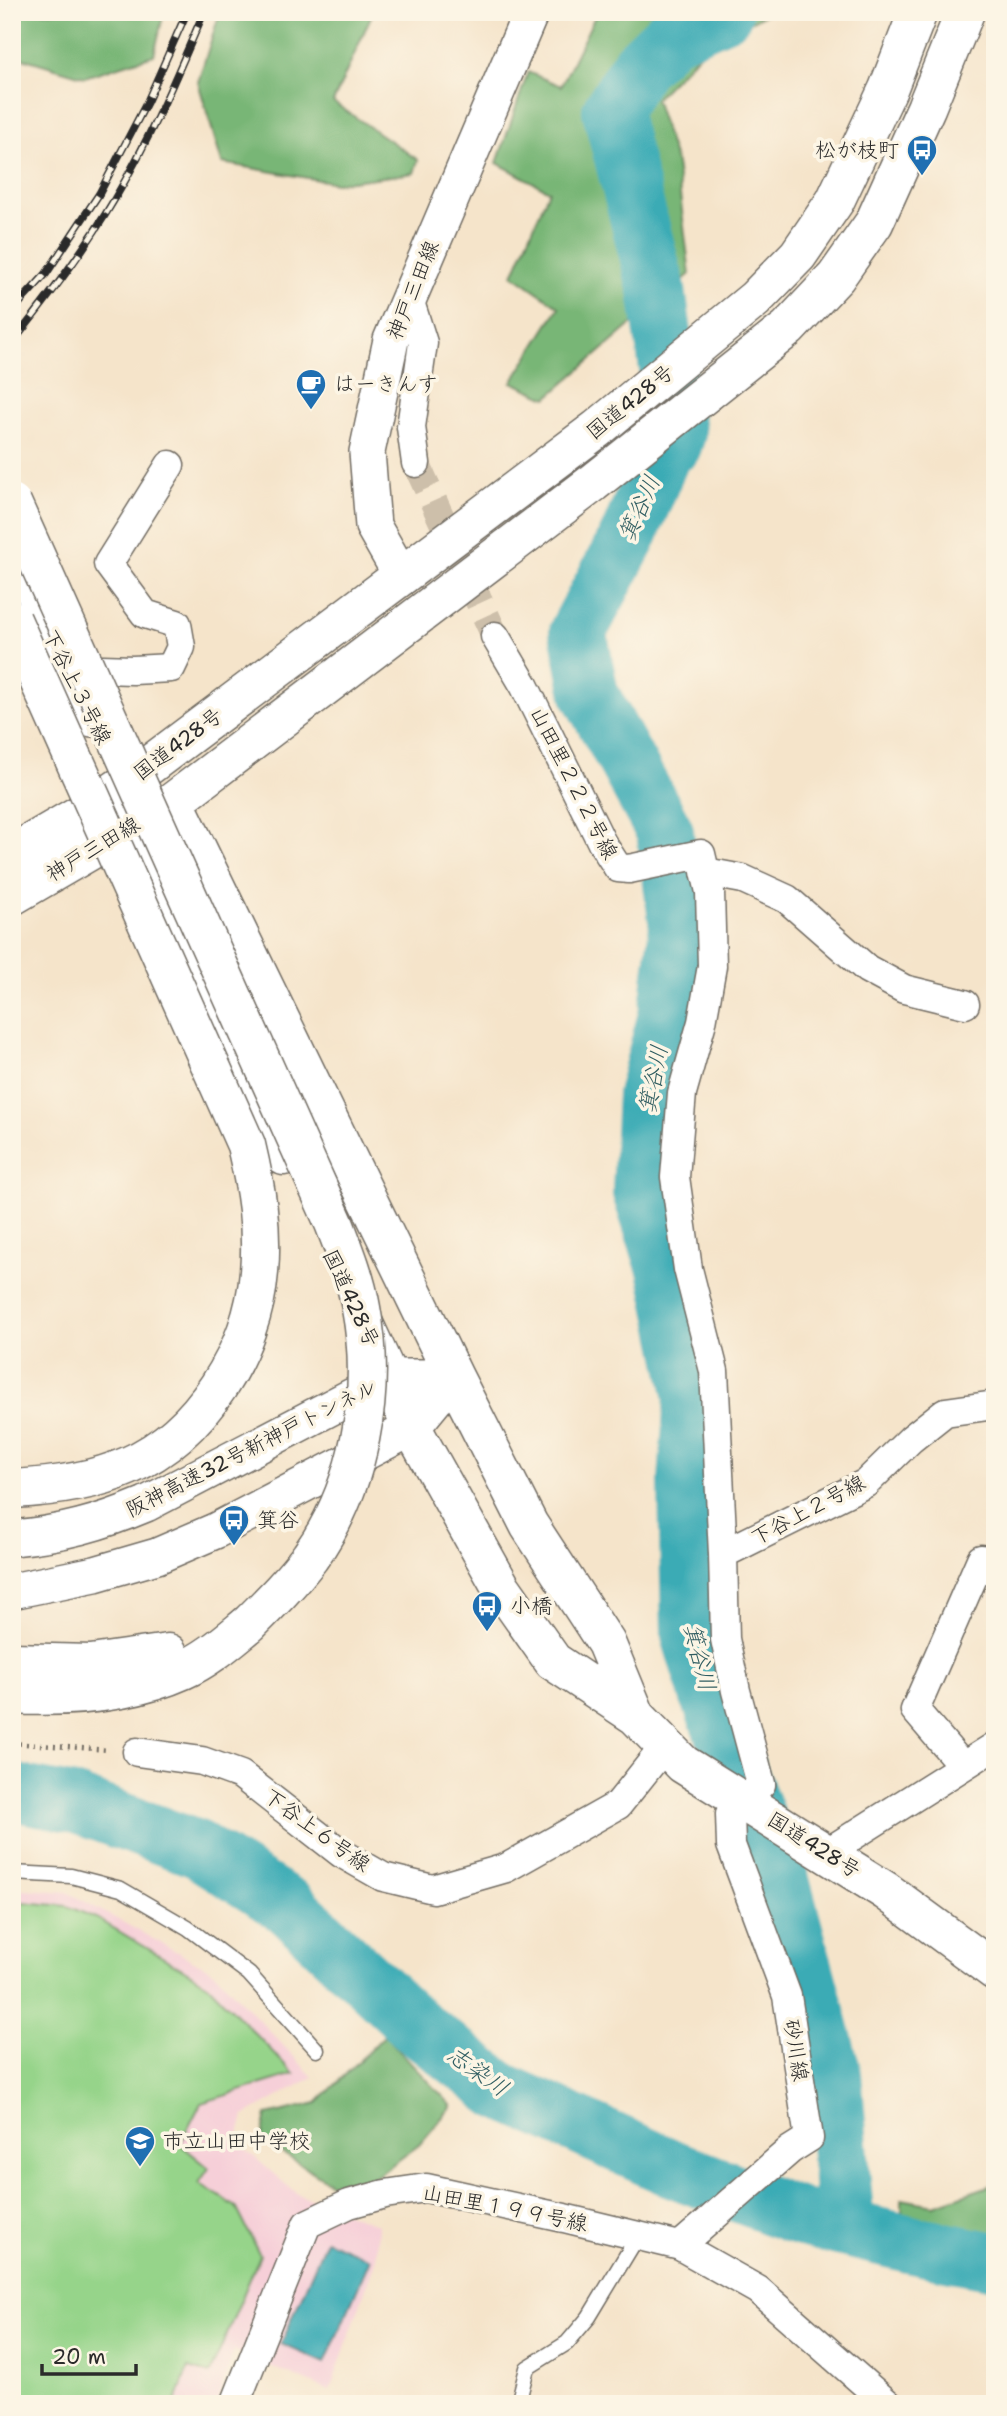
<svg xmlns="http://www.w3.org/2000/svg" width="1007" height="2416" viewBox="0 0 1007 2416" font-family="'Shantell Sans','Klee One',sans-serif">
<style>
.built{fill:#f6cfd8}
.green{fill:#96d48a;stroke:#60805a;stroke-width:2}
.forest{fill:#78b676;stroke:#527050;stroke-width:2}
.water{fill:#3aabb5;stroke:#326b70;stroke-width:2}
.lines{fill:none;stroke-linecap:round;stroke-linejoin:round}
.river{stroke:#3aabb5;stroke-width:58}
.minor-tunnel{stroke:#cdbfaa;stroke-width:28;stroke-dasharray:28 14;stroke-linecap:butt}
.service-casing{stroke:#726c63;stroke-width:17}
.minor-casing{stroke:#726c63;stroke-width:31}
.tertiary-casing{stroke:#726c63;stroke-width:38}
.primary-casing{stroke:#726c63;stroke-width:41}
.trunk-casing{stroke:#726c63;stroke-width:41}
.motorway-casing{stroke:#726c63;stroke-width:41}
.path{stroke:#726c63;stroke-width:4.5;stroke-dasharray:2 5;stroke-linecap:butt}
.service{stroke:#fff;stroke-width:14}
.minor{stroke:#fff;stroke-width:28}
.tertiary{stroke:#fff;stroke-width:35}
.primary{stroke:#fff;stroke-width:38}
.trunk{stroke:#fff;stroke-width:38}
.motorway{stroke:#fff;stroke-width:38}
.rail-casing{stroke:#2b2b2b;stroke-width:8}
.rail{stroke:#fcf5e5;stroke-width:5;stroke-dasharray:16;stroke-linecap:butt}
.motorway-bridge-casing{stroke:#726c63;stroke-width:41;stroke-linecap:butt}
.motorway-bridge{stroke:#fff;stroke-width:38}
.labels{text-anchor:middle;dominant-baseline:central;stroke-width:7;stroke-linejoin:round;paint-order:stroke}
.poi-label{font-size:21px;fill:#2b2b2b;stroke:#fcf5e5;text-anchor:start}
.street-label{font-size:21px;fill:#2b2b2b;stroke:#fcf5e5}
.water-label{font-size:23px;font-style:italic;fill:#315e62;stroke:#fcf5e5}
</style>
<rect width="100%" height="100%" fill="#fcf5e5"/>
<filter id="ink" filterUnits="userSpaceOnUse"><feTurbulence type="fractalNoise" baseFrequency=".0143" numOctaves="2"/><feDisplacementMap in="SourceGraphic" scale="14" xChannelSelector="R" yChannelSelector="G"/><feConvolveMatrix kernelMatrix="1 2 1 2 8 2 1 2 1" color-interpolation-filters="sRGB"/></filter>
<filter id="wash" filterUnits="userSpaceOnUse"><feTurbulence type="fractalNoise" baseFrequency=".00686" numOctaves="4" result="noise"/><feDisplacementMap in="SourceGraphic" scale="28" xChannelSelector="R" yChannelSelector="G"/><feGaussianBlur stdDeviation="1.57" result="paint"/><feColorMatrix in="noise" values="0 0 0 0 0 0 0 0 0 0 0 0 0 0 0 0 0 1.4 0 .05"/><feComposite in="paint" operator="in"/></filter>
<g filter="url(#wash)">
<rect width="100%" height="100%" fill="#f5e4ca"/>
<path class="built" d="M12,1888L67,1892L214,1972L313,2077L244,2116L237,2142L297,2194L378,2225L376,2259L330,2391L234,2351L216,2404H12Z"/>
<path class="green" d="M12,1901L67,1906L98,1919L206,1983L294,2074L201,2103L180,2144L209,2168L199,2183L236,2207L260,2255L210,2374L188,2368L175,2404H12Z"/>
<path class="forest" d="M12,12H164L154,55L85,77L12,55Z
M220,12H373L333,102L418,160L414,173L336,183L222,163L198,82Z
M597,12H769L709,44L655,99L676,163L690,274L547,398L512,382L559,307L513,275L549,191L497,163L528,72L561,86Z
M385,2035L452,2106L419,2145L374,2178L331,2183L261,2140L267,2115L317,2103Z
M995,2184V2236L902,2227V2199L934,2205Z"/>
<path class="water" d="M326,2240L370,2259L325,2363L281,2344Z"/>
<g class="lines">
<path class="river" d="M724,12L670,36L639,66L611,111L657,290L677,433L673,445L664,450L628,537L578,631L590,694L665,832L678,927L667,1015L646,1095L641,1192L666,1269L693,1397L687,1481L690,1635L708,1694L781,1881L833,2075L846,2227
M12,1792L75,1804L197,1849L288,1906L414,2024L499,2090L669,2167L802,2218L922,2247L995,2261"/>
</g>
</g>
<g filter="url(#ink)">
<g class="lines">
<path class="minor-tunnel" d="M416,463L495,636"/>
<g class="service-casing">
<path id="service" d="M12,1873L71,1876L121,1889L188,1928L249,1974L317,2050
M518,2404L527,2368L567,2343L589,2317L638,2236"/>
</g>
<g class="minor-casing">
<path id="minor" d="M409,299L423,343L411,427L416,463
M12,553L64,668
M71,668L133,670L171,668L181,647L177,624L145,614L108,564L170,465
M705,872L743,879L787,899L867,969L904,989L965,1004
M723,1554L866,1483L911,1439L945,1412L995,1405
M137,1752L202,1761L241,1775L341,1853L383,1877L433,1889L506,1868L618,1805L665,1746
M962,1765L915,1710L981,1559L995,1569
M826,1853L995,1746
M680,2246L758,2290L888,2404
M235,2404L307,2224L349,2204L385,2194L426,2188L564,2218L680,2246L790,2150L809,2138L787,1996L731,1845L730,1814L761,1784L736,1691L725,1639L723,1554L714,1371L688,1269L675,1177L682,1093L702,1022L712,966L710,892L701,854L629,869L618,868L602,843L524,685L495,636"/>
</g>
<g class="tertiary-casing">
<path id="tertiary" d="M402,577L373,526L367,452L391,340L531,12
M64,668L92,719
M12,1538C61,1534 101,1523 146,1504L389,1377H454
M12,1591L95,1574L157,1556L215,1531L412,1428L454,1377"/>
</g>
<g class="primary-casing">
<path id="primary" d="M12,854L84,812L120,787
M12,896L139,822"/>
</g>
<g class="trunk-casing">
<path id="trunk" d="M284,1156L129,828L127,782L597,429L755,299L798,255L835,201L888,89L918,12
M364,1324L412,1428L501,1587L553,1661L636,1716L683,1764L886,1891L995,1971
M636,1716L606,1643L529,1525L454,1377L174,801L593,483L788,328L836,277L874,223L926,108L965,12"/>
</g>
<g class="motorway-casing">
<path id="motorway" d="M12,1662L91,1664L168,1653
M12,1695C69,1698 130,1694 183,1670C208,1659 228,1641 249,1624"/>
</g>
<path class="path" d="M12,1743L108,1750"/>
<use href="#service" class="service"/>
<use href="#minor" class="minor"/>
<use href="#tertiary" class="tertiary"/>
<use href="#primary" class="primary"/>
<use href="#trunk" class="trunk"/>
<use href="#motorway" class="motorway"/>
<g class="rail-casing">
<path id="rail" d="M12,311L46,274L99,194L147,102L187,12
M12,343C49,297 84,251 114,200C149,141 177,75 204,12"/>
</g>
<use href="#rail" class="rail"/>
<g class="motorway-bridge-casing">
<path id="motorway-bridge" d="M12,503L334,1223C345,1251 356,1279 361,1308C377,1392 360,1487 310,1557C292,1581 271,1602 249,1624
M12,620L246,1145C256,1187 263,1228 259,1272C253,1350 201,1434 128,1466C92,1482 52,1487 13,1489"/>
</g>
<use href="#motorway-bridge" class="motorway-bridge"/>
</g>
</g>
<defs>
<g id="bus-pin" transform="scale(1.575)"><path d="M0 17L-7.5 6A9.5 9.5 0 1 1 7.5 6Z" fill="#1f6fb2" stroke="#fcf5e5"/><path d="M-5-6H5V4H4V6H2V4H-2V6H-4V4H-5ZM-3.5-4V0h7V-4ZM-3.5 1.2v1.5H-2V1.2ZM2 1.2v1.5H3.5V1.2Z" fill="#fff"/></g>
<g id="cafe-pin" transform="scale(1.575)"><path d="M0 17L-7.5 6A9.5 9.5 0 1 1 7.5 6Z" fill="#1f6fb2" stroke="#fcf5e5"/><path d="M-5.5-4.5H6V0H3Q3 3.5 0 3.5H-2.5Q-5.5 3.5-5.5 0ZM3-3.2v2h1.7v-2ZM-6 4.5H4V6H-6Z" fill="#fff"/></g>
<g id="school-pin" transform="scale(1.575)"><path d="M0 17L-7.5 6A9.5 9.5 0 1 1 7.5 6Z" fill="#1f6fb2" stroke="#fcf5e5"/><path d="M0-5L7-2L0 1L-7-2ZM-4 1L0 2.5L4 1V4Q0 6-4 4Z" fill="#fff"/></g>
</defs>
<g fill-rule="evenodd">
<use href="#bus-pin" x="922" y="150"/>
<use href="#cafe-pin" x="311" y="384"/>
<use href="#bus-pin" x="234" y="1520"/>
<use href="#bus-pin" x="487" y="1606"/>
<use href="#school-pin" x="140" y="2141"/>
</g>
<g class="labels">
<g class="poi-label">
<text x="899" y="150" text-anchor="end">松が枝町</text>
<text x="334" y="384">はーきんす</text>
<text x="257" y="1520">箕谷</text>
<text x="510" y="1606">小橋</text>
<text x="163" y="2141">市立山田中学校</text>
</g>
<g class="street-label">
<text transform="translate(413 290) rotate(-68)">神戸三田線</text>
<text transform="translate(630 402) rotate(-39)">国道428号</text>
<text transform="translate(77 687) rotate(63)">下谷上３号線</text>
<text transform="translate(178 744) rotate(-37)">国道428号</text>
<text transform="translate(574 783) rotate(63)">山田里２２２号線</text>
<text transform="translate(93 849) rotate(-31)">神戸三田線</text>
<text transform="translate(351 1298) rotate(65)">国道428号</text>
<text transform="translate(251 1448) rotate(-27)">阪神高速32号新神戸トンネル</text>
<text transform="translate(808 1510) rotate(-28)">下谷上２号線</text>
<text transform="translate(317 1830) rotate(36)">下谷上６号線</text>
<text transform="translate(814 1845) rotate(32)">国道428号</text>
<text transform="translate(796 2050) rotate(81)">砂川線</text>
<text transform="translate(505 2208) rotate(11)">山田里１９９号線</text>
</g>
<g class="water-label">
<text transform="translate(639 508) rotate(-66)">箕谷川</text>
<text transform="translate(653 1079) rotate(-79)">箕谷川</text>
<text transform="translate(700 1657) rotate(76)">箕谷川</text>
<text transform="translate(478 2071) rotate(35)">志染川</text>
</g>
</g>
<rect width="1007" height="2416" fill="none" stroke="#fcf5e5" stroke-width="42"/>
<path d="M42 2364v10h94v-10" fill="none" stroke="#2b2b2b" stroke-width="3.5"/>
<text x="52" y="2364" font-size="21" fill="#2b2b2b" stroke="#fcf5e5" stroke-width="5" paint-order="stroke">20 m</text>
</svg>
